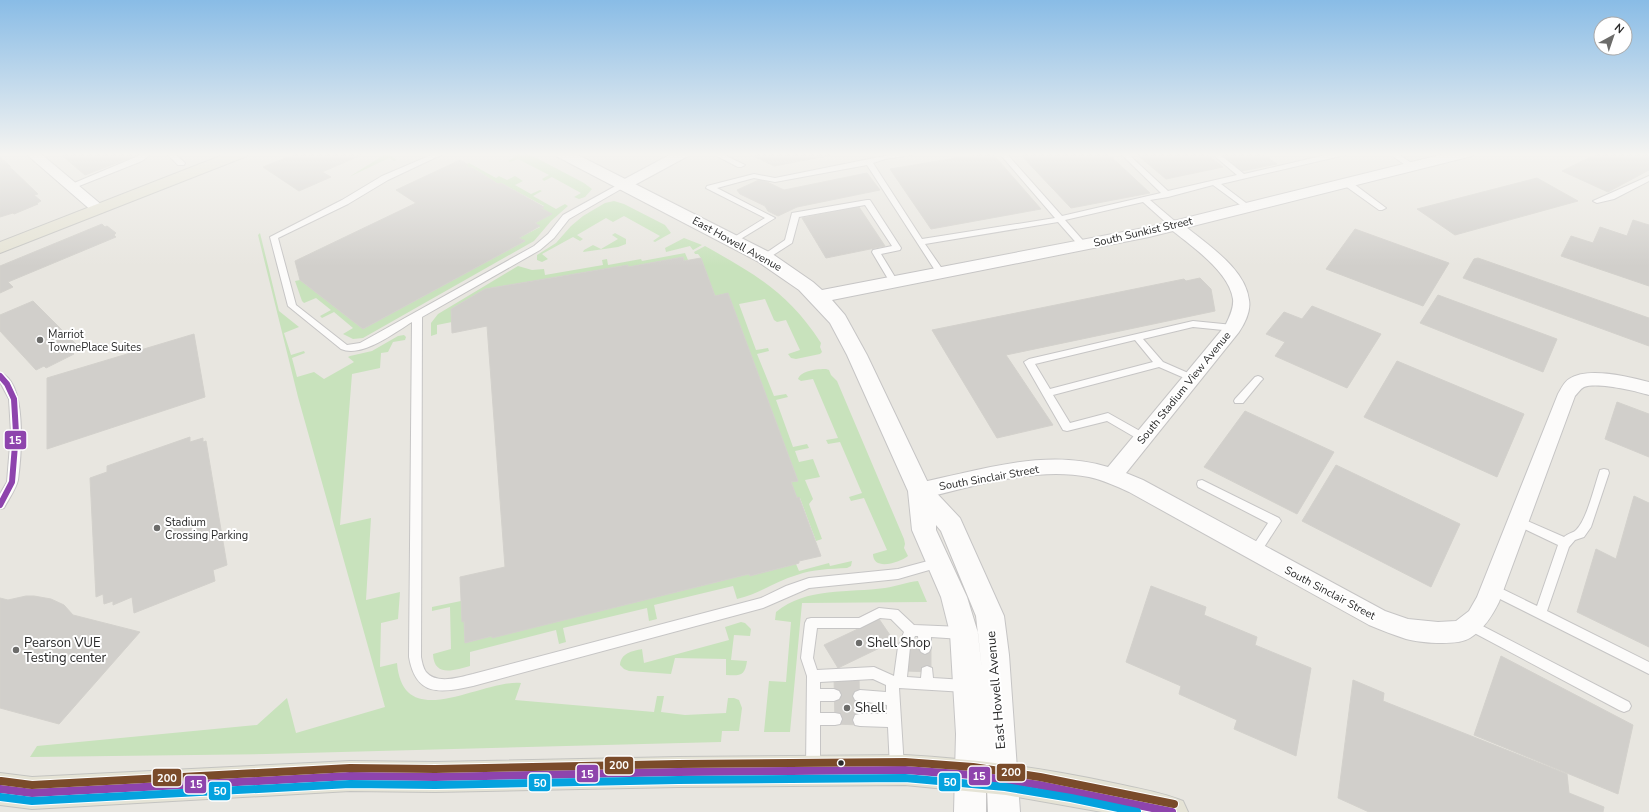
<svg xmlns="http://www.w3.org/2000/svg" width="1649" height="812" viewBox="0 0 1649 812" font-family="'Nunito Sans',sans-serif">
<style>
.green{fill:#c8e2bc}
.building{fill:#d1cfcb;stroke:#d3d1cc}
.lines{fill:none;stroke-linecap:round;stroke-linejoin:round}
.lane-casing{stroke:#c6c5c5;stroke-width:2}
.street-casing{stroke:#c6c5c5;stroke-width:2}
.secondary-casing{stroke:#c6c5c5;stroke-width:2}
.primary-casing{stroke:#c4c4c1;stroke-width:2}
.lane{fill:#fcfbfa;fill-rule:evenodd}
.street{fill:#fcfbfa;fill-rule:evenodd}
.secondary{fill:#fcfbfa;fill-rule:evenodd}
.primary{fill:#e5e3d5;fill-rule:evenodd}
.bus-1-far1-casing{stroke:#fff;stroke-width:9}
.bus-1-casing{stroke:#fff;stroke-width:10}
.bus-2-casing{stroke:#fff;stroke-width:10}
.bus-3-casing{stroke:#fff;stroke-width:10}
.bus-1-far1{stroke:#8e44ad;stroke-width:6}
.bus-1{stroke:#8e44ad;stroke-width:8}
.bus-2{stroke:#04a2de;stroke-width:8}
.bus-3{stroke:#7a4b2a;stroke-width:8}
.poi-dot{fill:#6c6c6a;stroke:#fff;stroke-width:1.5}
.bus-dot{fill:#2a2a2a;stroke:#fff;stroke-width:1.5}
.labels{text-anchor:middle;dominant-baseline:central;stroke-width:4;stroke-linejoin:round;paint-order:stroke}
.street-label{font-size:11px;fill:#2a2a2a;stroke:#fff}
.poi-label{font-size:11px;fill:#2a2a2a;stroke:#fff;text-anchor:start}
.near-poi-label{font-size:13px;fill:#2a2a2a;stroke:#fff;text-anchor:start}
.near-street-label{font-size:13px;fill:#2a2a2a;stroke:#fff}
.line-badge{stroke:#fff;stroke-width:1.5}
.badge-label{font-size:11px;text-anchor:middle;font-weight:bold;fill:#fff}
</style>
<rect width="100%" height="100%" fill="#e8e6e0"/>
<path class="green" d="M387,153L397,160L394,161L389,158L349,177Z
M507,153H527L584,183L592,189L585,197L579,199L574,197L581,193L552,177L544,181L542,179L549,175L518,159L510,162L508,161L515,157Z
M469,163L496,178L499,176L507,180L515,176L523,181L515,185L531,194L540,190L542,191L533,196L556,209L565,204L568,206L551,221L534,241L363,338L353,339L343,334L353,328L334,312L322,318L320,316L331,310L316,298L304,303L302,301L295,281L300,280L363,329L525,241L519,238L540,227L535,223L551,214L541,208L544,206L501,183L498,184L472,167L469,168L466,166L468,165L466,164Z
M614,201L624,204L665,225L671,233L655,242L653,241L660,236L624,216L613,222L606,218L577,235L583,239L580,241L573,237L542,254L548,259L542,262L537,260V255L556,243L571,226L583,216L605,203Z
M260,233L279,311L299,327L284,333L291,355L304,351L305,353L292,358L297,377L314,372L324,379L354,362L348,357L350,356L372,351L398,336L404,335L406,337L405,340L393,342L388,352L381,353L380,368L352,374L340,525L371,518L366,600L400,592L398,619L381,623L380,667L397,663C403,735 481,679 521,683L515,700L654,712L657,696H664L661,712L685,715L726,713L728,698H734L739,700L742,708L739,731H722L721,742L266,754L30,757L37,746L257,725L287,698L296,733L385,707L298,397L258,235Z
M615,233L626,239V244L618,247L583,252L584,250L593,245L601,249L618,239L612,235Z
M684,238L702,245L693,250L690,246L666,252L665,248Z
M705,246C756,275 788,292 821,343L820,347L822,352L820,354L796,359L791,358L788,354L800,350L786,320L777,322L774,320L765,299L739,304L756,350L768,348L769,351L757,354L774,396L786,394L788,397L776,400L793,447L807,444L809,448L795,451L799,462L813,459L820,477L805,480L813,499L809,504L822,539L816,541L800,498H797L791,482L798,481L728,294L715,296L701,258L698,254H695L694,252Z
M685,253L688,260L684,261L683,257L628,267V265L485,289L451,309L452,322L437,325V334L431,336V323L438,314L518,266L532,270L544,269L545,275L603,265L602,260L607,259L608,265L641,259L642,261Z
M826,369L829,370L831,375L837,381L904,539L905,544L904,548L908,556C899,563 873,571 873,554L887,550L864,498L851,501L849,497L862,493L840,442L828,444L826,440L838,438L813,379L801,381L798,379C801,370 818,369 826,369Z
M852,561L851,566L847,568C830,569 813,569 797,575C776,581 759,594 737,599L733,586L654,605L657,619L649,621L647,608L563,628L566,642L559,644L556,630L470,652V666C455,670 434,678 433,654L451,649L450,607L432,611V607L461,601L462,621H464L465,643L492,636V637L749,574L750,576L796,564L799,571L829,563L830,566Z
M918,581L927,602L802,603L790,732H764L769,681L786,682L791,622L775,620L776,612C806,587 849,593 885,588C897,586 907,582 918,581Z
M741,622L745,623L751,629L750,636L734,635L731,660L747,661C745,676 740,676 726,675V659L675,658L671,674L629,671L624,669L620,665C621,653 632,651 642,649L644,663L729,640L725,627Z"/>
<path class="building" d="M59,153H143L85,175Z
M297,153H366L322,172L331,177L299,191L263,167Z
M747,153H843L774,166Z
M986,153H992L1041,209L931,229L890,169Z
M1019,153H1107L1150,193L1071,208Z
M1135,153H1205L1223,167L1166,179Z
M1219,153H1262L1277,164L1242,171Z
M1599,153H1649V170L1608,192L1562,171Z
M0,157L11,167L8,168L12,169L38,194L34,195L41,201L37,203L38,204L14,214L13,213L0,217Z
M460,160L468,165L466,166L469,168L471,167L498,184L501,183L544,207L541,208L552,214L535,223L540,226L519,238L525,241L363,329L300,280L295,261L416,203L396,190Z
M867,173L880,190L797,207L778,216L768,211L765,206L740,194L737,190L761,179L784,190Z
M1537,178L1578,201L1455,235L1417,209Z
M859,207L885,246L826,258L802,218Z
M1633,220L1649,225V286L1561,256L1571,236L1593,243L1600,227L1627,236Z
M102,224L105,227L107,226L116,233L114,235L116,237L8,282L13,287L0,293V266Z
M1355,229L1449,263L1423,306L1326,269Z
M683,257L684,261L701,258L715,296L728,293L798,481L791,482L797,498L799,497L821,556L799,561V563L796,564L750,576L749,574L492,638V636L465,643L464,621L462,622L460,577L505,567L487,326L452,333L451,309L485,289L628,265V267Z
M1478,258L1649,318V346L1463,278L1474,259Z
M1200,278L1211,289L1215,311L1006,355L1053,425L997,438L932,330L1184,279L1186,281Z
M1438,295L1557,339L1543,372L1420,323Z
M33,301L81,349L73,353L74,354L46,368L44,366L36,370L0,331V315Z
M1312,306L1381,334L1347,388L1275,356L1285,342L1266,334L1284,312L1302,319Z
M194,334L205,397L47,449V378Z
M1397,361L1524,414L1497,477L1364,417Z
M1617,402L1649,414V457L1605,439Z
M1245,411L1334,452L1297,514L1204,467Z
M190,437V442L203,438V442L206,441L227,565L213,570L215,581L134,613L132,597L113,605V601L104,604L103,594L96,597L90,478L107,472V466Z
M1336,465L1460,524L1431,587L1302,521Z
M1634,496L1649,503V647L1577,612L1596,549L1616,559Z
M1151,586L1206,607L1204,615L1257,637L1255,645L1311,668L1296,756L1234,729L1237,720L1179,694L1181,686L1126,662Z
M26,596H34L51,599L64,605L73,615L140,632L59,724L0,708V598L8,600Z
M879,619L894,641L838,668L824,645Z
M906,647L931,649V672L906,671Z
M1501,656L1633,725L1618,794L1474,735Z
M834,676L859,677L860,725L835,724Z
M1353,680L1384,693L1383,701L1567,774L1569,793L1604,807L1603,812H1369L1338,798Z"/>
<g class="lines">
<g class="lane-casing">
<path id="lane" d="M144,153H152L142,161L74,188H71L67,186L136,157Z
M166,153H174L185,163L184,165H178Z
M436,153H445L388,180L348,204L278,238L296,305L347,345L360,343L534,246L548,234L563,215L621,183H624L628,185L569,219L554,238L540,250L422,317L421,657C422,662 423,668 426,672C437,685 460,677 473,674L761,598L786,586L809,578L898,569L939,558L943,560L945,563L943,566L898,579L809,588L763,608L473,686C440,693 416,697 409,657L412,322C394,333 362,358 341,349L288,306L270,237L342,200L382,176Z
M711,153H720L745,165L741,167H738Z
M899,153H915L911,155L885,159L873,163L922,239L1055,218L999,153H1006L1062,216L1161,193L1120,153H1127L1168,191L1237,175L1211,153H1218L1244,174L1334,153H1346L1345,155L1221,184L1250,206L1251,208L1247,210L1213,185L1168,197L1150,200L1177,223L1178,225L1174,227H1171L1143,202L1065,220L1087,245L1083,247H1080L1058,222L925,244L945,273L941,276L938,275L867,165L775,182L754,178L717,188L775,218L734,243H731L730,241L731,239L765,218L706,188L707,186L754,174L775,178Z
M1388,153H1396L1418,167L1414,169H1411Z
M1649,176V181L1614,199L1597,203L1593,201Z
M1344,181H1350L1386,208L1382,210H1379L1344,185Z
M867,200H870L901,248L900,250L881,254L898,282L897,284H891L872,252L873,250L892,246L865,205L799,217L792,243L767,259H761L760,257L785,240L792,213Z
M1193,321L1233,325L1238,328L1233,331L1193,327L1143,339L1163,362L1195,376L1197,378L1195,380H1189L1159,367L1053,395L1070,423L1108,413L1147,435L1148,438L1147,441L1143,442L1107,421L1067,431L1063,430L1024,362L1029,359ZM1135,340L1153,362L1050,389L1035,364Z
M0,373C28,381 21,458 18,480C16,489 8,500 4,508L0,509V494L7,482L11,433L9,399L0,382Z
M1258,376L1261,377L1263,379L1261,381L1243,403H1235L1234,401L1235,399L1255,377Z
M1604,469L1608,470L1609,473L1591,527L1584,537L1575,540L1569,547L1547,611L1649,662V674L1488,593L1486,589L1488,585L1492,584L1537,606L1558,545L1514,524L1512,521L1514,518L1518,517L1564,537C1568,533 1574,533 1577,529C1587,518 1594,488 1599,473L1600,470Z
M1202,480L1279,518L1281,521L1279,524L1259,555L1255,557L1251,555L1249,552L1268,523L1198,487L1197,484L1198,481Z
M879,608L898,610L914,625L962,627L966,629L968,633L966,637L962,639L931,637V648L929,652L925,654L921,652L919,648L918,636H915L910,647L907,677L921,678L922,668L927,666L932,668L933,678L965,680L970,682L972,686L970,690L965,692L899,688L904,768L902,773L897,775L892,773L890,768L888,727L860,726L855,725L853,720L855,715L860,714H887V705L855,700L853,696L855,692L860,690L886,692V685L873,679L820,682V689H834L839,691L841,695L839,699L834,701H820V713H835L840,714L842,719L840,724L835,725H820V769L818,774L813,776L808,774L806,769L807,676L801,658L805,623L807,619L811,618H859ZM880,618L891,619L904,632L898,647L894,676L874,667L817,670L813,658L817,628H860Z
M1469,619L1629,702L1631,706L1629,710L1624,712L1619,710L1465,628L1463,624L1465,620Z"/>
</g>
<g class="street-casing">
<path id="street" d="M25,153H40L103,206L105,209L103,212L98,213L93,212Z
M673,153H690L688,156L629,188L624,189L619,188L617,185L619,182Z
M1174,220C1182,222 1188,229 1195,234C1215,250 1246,272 1249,300C1251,310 1245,323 1239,332L1126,473L1143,480L1385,611L1408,619L1438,622L1456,621L1469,611L1477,597L1558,394C1561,389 1564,382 1569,379C1588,366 1629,377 1649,382V395C1635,391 1598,382 1584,387C1580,389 1578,393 1575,396L1499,602C1492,616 1484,629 1470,638C1458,646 1420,643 1406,639C1394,635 1381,630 1369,625L1129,492C1116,486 1103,480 1089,477C1035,466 972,487 920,499L913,497L910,491L913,485C929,480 946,477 963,473C1011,462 1060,452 1108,467L1225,326C1229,318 1234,308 1233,299C1229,271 1190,245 1169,228L1166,225L1169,222Z"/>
</g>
<g class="secondary-casing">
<path id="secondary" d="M554,153H574L771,253L813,282L822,290L1149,227L1448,153H1474L1472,156L1149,237L832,300L845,315L867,355L929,485L960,518L1004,616L1009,655L1020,812H988L986,763V812H954L956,734L950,633L941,597L912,530L908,491L847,355L830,323L799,290L757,261L556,156ZM936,525L941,531L976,616L982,671L978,633L967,597L936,530Z"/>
</g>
<g class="primary-casing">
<path id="primary" d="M228,153H249L247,156L0,253V242Z
M905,755C975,759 1044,768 1113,783C1136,788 1161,792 1183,801L1188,812H1102L1006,795L905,785L678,787L435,792L350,791L32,809L0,805V773L32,777L350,761L435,762L678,757Z"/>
</g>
<use href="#lane" class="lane"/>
<use href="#street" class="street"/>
<use href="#secondary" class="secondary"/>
<use href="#primary" class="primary"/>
<g class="bus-1-far1-casing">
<path id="bus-1-far1" d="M0,376L7,384L14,399L16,433L12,482L0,505"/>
</g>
<g class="bus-1-casing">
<path id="bus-1" d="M0,789L32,793L350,776L435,777L678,772L905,770L972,775L1039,785L1172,812"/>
</g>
<g class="bus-2-casing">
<path id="bus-2" d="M0,797L32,801L350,784L435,785L678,780L905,778L1005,787L1071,798L1137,812"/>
</g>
<g class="bus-3-casing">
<path id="bus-3" d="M1,781L32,785L350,768L435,769L678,764L905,762L973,767L1040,777L1174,804"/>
</g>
<use href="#bus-1-far1" class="bus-1-far1"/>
<use href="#bus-1" class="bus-1"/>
<use href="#bus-2" class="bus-2"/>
<use href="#bus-3" class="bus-3"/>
</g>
<linearGradient id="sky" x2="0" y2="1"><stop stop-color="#89bce6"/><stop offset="0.58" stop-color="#f5f4f1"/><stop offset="1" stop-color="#f5f4f1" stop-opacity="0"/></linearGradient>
<rect width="1649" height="266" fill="url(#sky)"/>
<g class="poi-dot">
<circle cx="40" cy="340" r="4"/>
<circle cx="157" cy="528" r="4"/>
<circle cx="859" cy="643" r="4"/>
<circle cx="16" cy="650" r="4"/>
<circle cx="847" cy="708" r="4"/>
</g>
<circle class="bus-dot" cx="841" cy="763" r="3.5"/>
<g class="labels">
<g class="street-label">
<text transform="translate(1143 232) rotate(-13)">South Sunkist Street</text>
<text transform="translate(737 244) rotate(29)">East Howell Avenue</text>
<text transform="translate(1184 388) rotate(-51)">South Stadium View Avenue</text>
<text transform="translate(989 478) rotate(-10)">South Sinclair Street</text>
<text transform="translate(1330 593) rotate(28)">South Sinclair Street</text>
</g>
<g class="poi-label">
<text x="48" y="334">Marriot<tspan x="48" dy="13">TownePlace Suites</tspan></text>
<text x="165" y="522">Stadium<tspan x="165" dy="13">Crossing Parking</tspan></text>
</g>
<g class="near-poi-label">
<text x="24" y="643">Pearson VUE<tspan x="24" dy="15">Testing center</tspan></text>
<text x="867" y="643">Shell Shop</text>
<text x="855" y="708">Shell</text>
</g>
<g class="near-street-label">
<text transform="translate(996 690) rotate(-95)">East Howell Avenue</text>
</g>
</g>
<g class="line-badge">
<rect x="4" y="430" width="23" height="20" rx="4" fill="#8e44ad"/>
<rect x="604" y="756" width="30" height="19" rx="4" fill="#7a4b2a"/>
<rect x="996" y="763" width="30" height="19" rx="4" fill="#7a4b2a"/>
<rect x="576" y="764" width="23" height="19" rx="4" fill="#8e44ad"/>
<rect x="968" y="766" width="23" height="20" rx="4" fill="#8e44ad"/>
<rect x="152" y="768" width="30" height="19" rx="4" fill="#7a4b2a"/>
<rect x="938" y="772" width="23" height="20" rx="4" fill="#04a2de"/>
<rect x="528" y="773" width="23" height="19" rx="4" fill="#04a2de"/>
<rect x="184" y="775" width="23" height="19" rx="4" fill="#8e44ad"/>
<rect x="208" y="781" width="23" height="20" rx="4" fill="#04a2de"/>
</g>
<g class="badge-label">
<text x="15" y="444">15</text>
<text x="619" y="769">200</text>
<text x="1011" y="776">200</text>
<text x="587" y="778">15</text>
<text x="979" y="780">15</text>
<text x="167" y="782">200</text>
<text x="950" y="786">50</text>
<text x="540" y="787">50</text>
<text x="196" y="788">15</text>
<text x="220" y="795">50</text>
</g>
<g transform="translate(1613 36) rotate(40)"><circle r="19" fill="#ffffff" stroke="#aaaaaa"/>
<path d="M0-3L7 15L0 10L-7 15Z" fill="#6c6c6a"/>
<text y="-6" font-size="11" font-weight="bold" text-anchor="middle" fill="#2a2a2a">N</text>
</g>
</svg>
